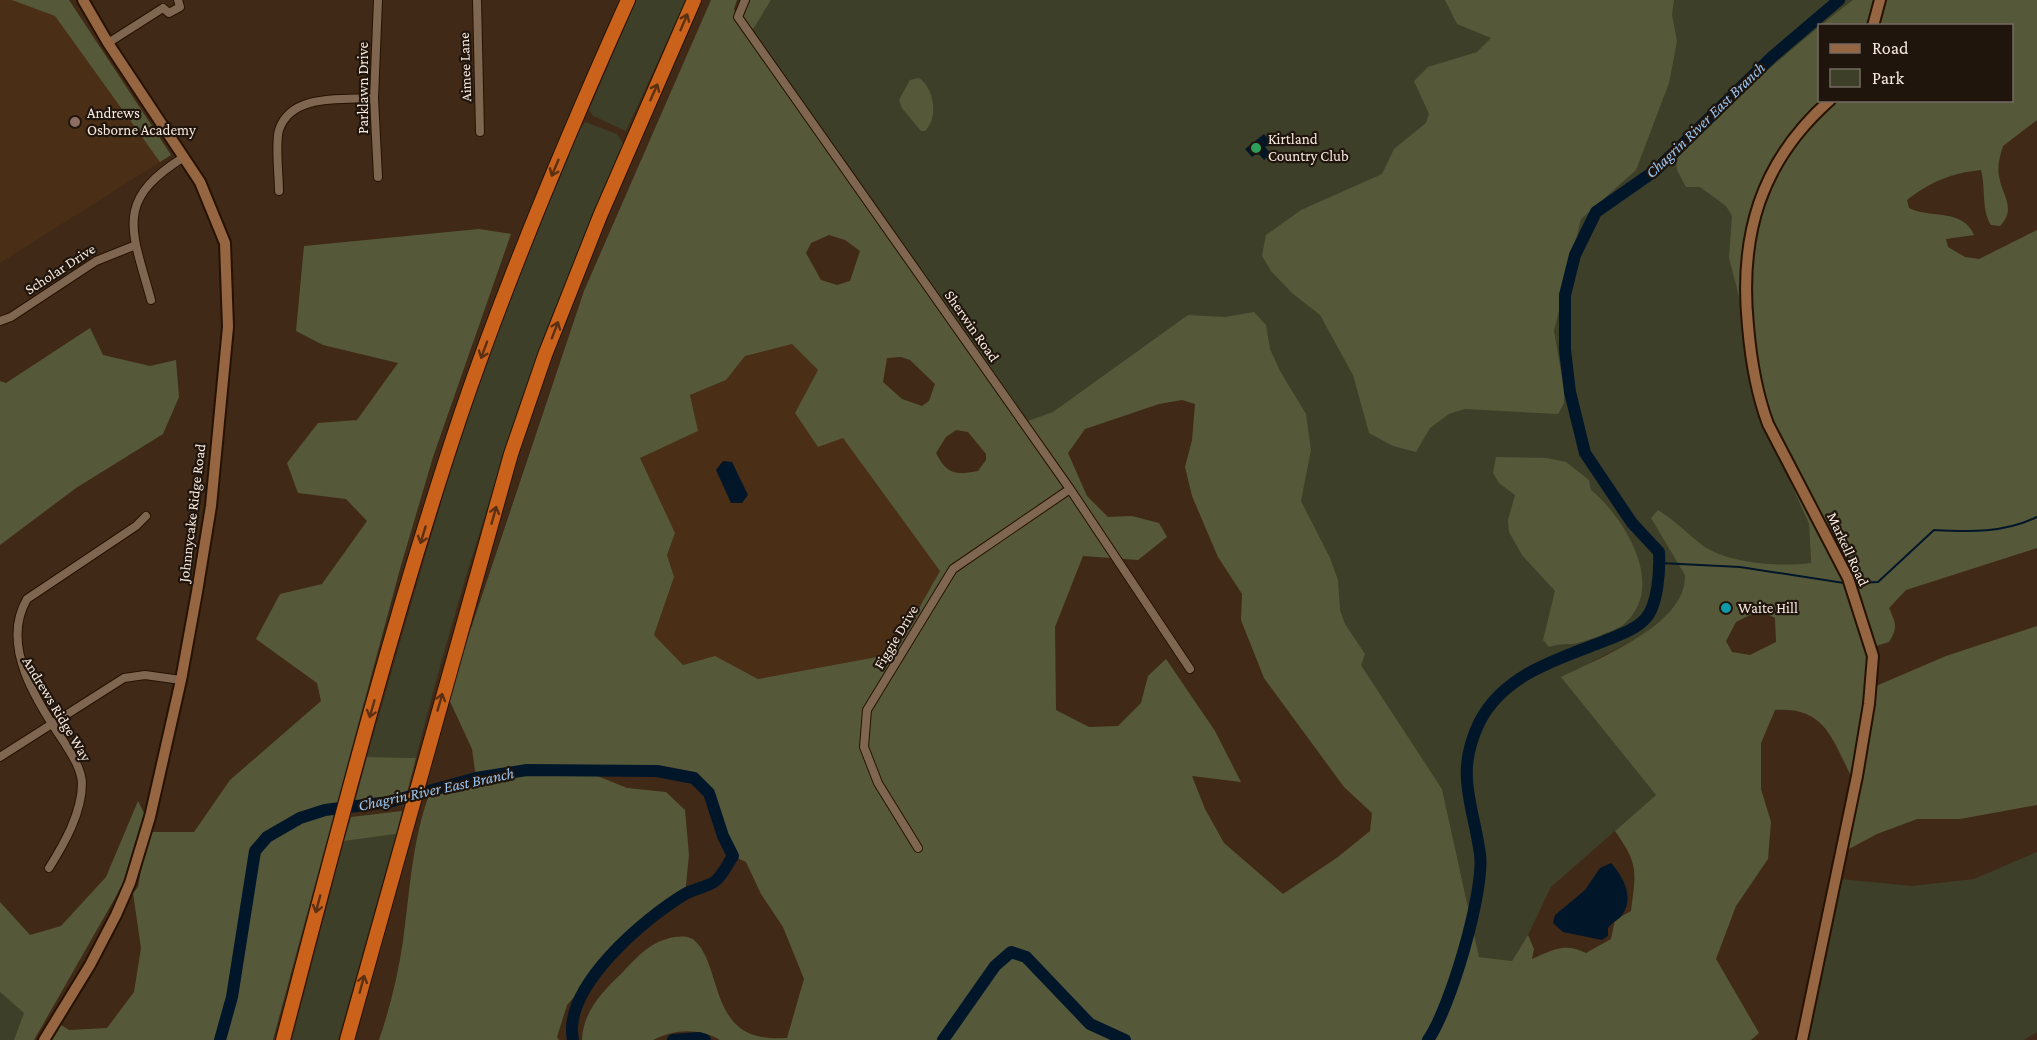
<svg xmlns="http://www.w3.org/2000/svg" width="2037" height="1040" viewBox="0 0 2037 1040" font-family="'Crimson Pro',serif">
<style>
.built{fill:#4a2e16}
.green{fill:#3d3f29}
.forest{fill:#565939;fill-rule:evenodd}
.water{fill:#02162a}
.lines{fill:none;stroke-linecap:round;stroke-linejoin:round}
.stream{stroke:#02162a;stroke-width:2}
.river{stroke:#02162a;stroke-width:12}
.street-casing{stroke:#261201;stroke-width:10}
.secondary-casing{stroke:#261201;stroke-width:14}
.highway-casing{stroke:#261201;stroke-width:16}
.street{stroke:#7f6651;stroke-width:8}
.secondary{stroke:#966541;stroke-width:10}
.highway{stroke:#ca621c;stroke-width:14}
.oneway{stroke:#5b3012}
.education-dot{fill:#8d6e63;stroke:#1f150d;stroke-width:2}
.leisure-dot{fill:#2e9e5b;stroke:#1f150d;stroke-width:2}
.culture-dot{fill:#0f9aa8;stroke:#1f150d;stroke-width:2}
.labels{text-anchor:middle;dominant-baseline:central;stroke-width:4.5;stroke-linejoin:round;paint-order:stroke}
.street-label{font-size:15px;fill:#f8e9de;stroke:#1f150d}
.poi-label{font-size:15px;fill:#f8e9de;stroke:#1f150d;text-anchor:start}
.water-label{font-size:16px;font-style:italic;fill:#99c5f1;stroke:#1f150d}
</style>
<rect width="100%" height="100%" fill="#402a17"/>
<path class="built" d="M0,0H69L171,155L0,263Z
M792,344L818,370L795,413L818,446L843,438L940,571L893,654L758,679L715,656L683,665L654,635L674,577L667,555L675,533L640,458L698,431L690,395L726,380L745,356Z"/>
<path class="green" d="M636,0H686L626,131L593,116L589,110Z
M771,0H1873L1872,9L1820,26V101L1793,131L1768,172L1747,226L1740,300L1747,369L1754,398L1809,524L1812,589L1688,599L1640,637L1562,677L1656,795L1551,887L1528,935L1512,961L1479,957L1442,789L1336,627L1181,371L1037,438L752,31Z
M585,122L617,134L623,143C538,343 469,547 416,758L367,757C399,647 430,535 465,426C498,325 539,226 580,129Z
M396,834L338,1040H292L344,841Z
M2037,852V1032L2024,1040H1807L1840,879L1912,886L1974,879Z
M0,992L25,1013L14,1040H0Z"/>
<path class="forest" d="M12,0H69L171,155L160,162L55,16Z
M711,0H737L734,9L746,34L875,218L1025,422L1053,412L1188,315L1225,317L1254,312L1266,325L1270,349L1280,371L1306,414L1311,450L1301,501L1330,558L1338,580L1340,610L1345,624L1365,654L1361,665L1442,789L1479,957L1512,961L1528,935L1534,949L1532,959C1552,950 1565,942 1586,953L1611,939L1615,920L1631,911C1636,871 1639,865 1615,831L1656,795L1561,677C1598,658 1687,625 1685,575L1651,518L1658,510C1674,520 1687,533 1702,545C1729,564 1780,567 1811,563L1809,524L1765,425L1844,578L1869,658L1866,705L1851,776C1832,738 1824,706 1775,710L1761,743V789L1771,822L1768,859L1736,906L1716,959L1759,1033L1751,1040H720C699,1028 675,1029 653,1040H582C583,1011 603,991 623,972C639,955 651,941 675,937C682,936 691,936 696,942C715,960 714,1007 739,1027C752,1038 770,1039 787,1038L804,979L783,927L761,894L746,862L733,856L723,836L709,793L694,778L657,771L590,773L627,788L666,792L685,810L689,855L685,894L623,940L567,1005L557,1037L559,1040H379C390,1008 398,975 403,941C410,891 412,840 430,792L476,778L472,749L448,697L584,291ZM829,235L845,240L860,251L850,281L837,285L821,280L806,253L811,243ZM792,344L818,370L795,413L818,447L843,438L940,571L893,654L758,679L715,656L683,665L654,635L674,577L667,555L675,533L640,458L698,431L690,395L726,380L745,356ZM901,357L910,360L935,384L929,401L922,406L902,399L883,382L887,358ZM1182,400L1195,404L1192,440L1185,467L1192,496L1218,557L1242,594L1241,620L1264,678L1344,787L1372,813L1370,831L1338,857L1283,894L1224,843L1205,809L1192,776L1241,782L1215,731L1166,659L1148,676L1141,703L1118,726L1089,727L1056,710L1055,627L1083,556L1138,560L1167,537L1159,523L1132,516L1108,517L1087,496L1068,453L1085,429L1159,404ZM956,430L968,432L986,454V460L978,471C956,475 947,475 936,453L946,437ZM1752,614H1767L1775,618L1776,642L1750,655L1732,652L1726,641L1736,622Z
M747,0H771L752,31L741,15Z
M1445,0H1674L1672,15L1677,41L1669,83L1636,170L1581,219L1554,331L1564,389V403L1558,414L1465,409L1449,414L1430,428L1416,452L1393,446L1369,433L1353,375L1320,315L1292,293L1271,271L1262,256L1266,235L1301,210L1382,174L1394,149L1426,123L1429,114L1414,81L1428,67L1477,52L1491,38L1457,24Z
M1853,0H1873L1868,25L1820,26V101C1787,137 1759,178 1747,227C1741,250 1742,276 1740,300L1729,258L1732,216L1726,206L1700,187H1686L1677,170L1676,160C1699,130 1729,104 1757,79C1789,52 1820,25 1853,0Z
M1886,0H2037V120L2003,146C2000,155 1997,167 1999,176C2002,196 2017,208 2000,226L1991,225C1981,209 1986,188 1981,170C1951,173 1930,182 1907,200L1909,208C1930,219 1963,208 1974,235L1946,239L1948,247L1965,257L1979,259L2037,230V548L1906,590L1889,608C1896,623 1898,628 1889,642L1876,646L1852,573L1773,422L1759,382L1748,288L1754,237L1763,203L1784,158L1813,119L1836,101L2012,100V26L1878,25Z
M919,78C934,88 939,117 925,131H921L902,108L899,100L910,80Z
M479,229L511,234L433,457L400,569L273,1040H50L58,1023L69,1030L107,1028L134,992L141,948L133,893L138,887L148,832H194L230,780L321,701L317,683L256,639L280,594L322,584L367,521L346,499L298,493L287,463L318,423L357,420L398,363L323,345L296,331L304,246Z
M90,328L103,355L150,366L176,360L179,397L163,434L76,488L0,545V381L6,383Z
M1496,457L1547,458L1566,462L1589,480L1591,490C1625,518 1668,588 1623,625C1617,630 1579,644 1572,644C1563,644 1558,644 1549,647L1543,640L1555,591L1522,555L1509,532L1508,520L1515,495L1499,483L1493,473Z
M2037,626V805L1960,819H1917L1877,834L1847,850L1876,686L1946,656Z
M367,757L416,758L407,793L355,802Z
M138,801L144,813L123,884L34,1040H14L24,1013L0,992V902L30,935L61,926L106,877Z
M402,811L396,834L344,841L351,817Z"/>
<path class="water" d="M1264,134L1272,143L1265,147L1271,154L1264,160L1258,153L1252,157L1245,149Z
M723,461L732,462L748,495L742,503H731L716,470Z
M1611,863C1623,876 1635,898 1622,915C1619,920 1612,922 1608,928V936L1602,940L1563,932L1553,923L1555,915L1585,890L1600,868Z"/>
<g class="lines">
<path class="stream" d="M1660,563L1740,567L1844,583
M1853,583L1878,582L1934,530C1970,532 2004,533 2037,517"/>
<path class="river" d="M220,1040L232,997L255,851L267,837L300,818L325,810L389,802L476,778L527,770L657,771L694,778L709,793L723,836L733,856C728,863 722,877 714,882C706,887 694,889 685,894C645,918 562,987 573,1040
M673,1040L699,1038L705,1040
M943,1040L995,966L1011,952L1026,957L1090,1024L1125,1040
M1428,1040C1450,1009 1485,891 1480,854C1473,803 1454,773 1480,721C1504,675 1557,659 1602,642C1616,636 1636,630 1646,618C1658,604 1660,570 1659,552L1632,523L1585,453L1570,392L1565,350V295L1575,255L1596,212L1656,170L1772,57L1839,0"/>
<g class="street-casing">
<path id="street" d="M477,0L480,132
M745,0L738,17L1070,489L1190,669
M163,8L169,13L180,7L178,0
M108,43L163,8
M378,177L374,98L378,0
M279,191C279,175 275,144 279,130C291,93 343,100 374,98
M151,300C132,230 113,201 184,157
M0,321L11,317L96,261L136,245
M0,757L124,678L145,675L181,680
M918,848L878,783L864,747L867,710L953,569L1070,489
M49,868C64,844 82,813 82,783C81,768 72,755 64,742C36,701 0,645 27,599L136,526L146,516"/>
</g>
<g class="secondary-casing">
<path id="secondary" d="M1873,26L1880,0
M44,1040L90,965L116,915L130,883L150,817L181,680L197,592L211,506L228,327L225,243L200,182L108,43L83,0
M1802,1040L1857,776L1869,704L1873,656L1848,578L1768,424C1756,392 1751,361 1748,326C1739,236 1760,162 1830,100"/>
</g>
<g class="highway-casing">
<path id="highway" d="M283,1040C338,830 392,620 461,414C509,273 567,136 628,0
M347,1040L511,454L545,355L600,216L694,0"/>
</g>
<use href="#street" class="street"/>
<use href="#secondary" class="secondary"/>
<use href="#highway" class="highway"/>
</g>
<defs><path id="oneway-shaft" d="M-6 0H5M1.5-3L5.5 0L1.5 3" fill="none" stroke-width="1.6" stroke-linecap="round" stroke-linejoin="round" transform="scale(1.5)"/></defs>
<g class="oneway">
<use href="#oneway-shaft" transform="translate(684 22) rotate(-67)"/>
<use href="#oneway-shaft" transform="translate(654 92) rotate(-66)"/>
<use href="#oneway-shaft" transform="translate(555 168) rotate(113)"/>
<use href="#oneway-shaft" transform="translate(555 330) rotate(-69)"/>
<use href="#oneway-shaft" transform="translate(484 350) rotate(110)"/>
<use href="#oneway-shaft" transform="translate(494 515) rotate(-74)"/>
<use href="#oneway-shaft" transform="translate(423 535) rotate(107)"/>
<use href="#oneway-shaft" transform="translate(440 702) rotate(-74)"/>
<use href="#oneway-shaft" transform="translate(372 709) rotate(106)"/>
<use href="#oneway-shaft" transform="translate(318 904) rotate(105)"/>
<use href="#oneway-shaft" transform="translate(362 984) rotate(-75)"/>
</g>
<circle class="education-dot" cx="75" cy="122" r="6"/>
<circle class="leisure-dot" cx="1256" cy="148" r="6"/>
<circle class="culture-dot" cx="1726" cy="608" r="6"/>
<g class="labels">
<g class="street-label">
<text transform="translate(465 67) rotate(-92)">Aimee Lane</text>
<text transform="translate(363 88) rotate(-90)">Parklawn Drive</text>
<text transform="translate(60 269) rotate(-33)">Scholar Drive</text>
<text transform="translate(972 326) rotate(55)">Sherwin Road</text>
<text transform="translate(192 513) rotate(-83)">Johnnycake Ridge Road</text>
<text transform="translate(1848 549) rotate(65)">Markell Road</text>
<text transform="translate(896 637) rotate(-59)">Figgie Drive</text>
<text transform="translate(57 709) rotate(59)">Andrews Ridge Way</text>
</g>
<g class="poi-label">
<text x="87" y="113">Andrews<tspan x="87" dy="17">Osborne Academy</tspan></text>
<text x="1268" y="139">Kirtland<tspan x="1268" dy="17">Country Club</tspan></text>
<text x="1738" y="608">Waite Hill</text>
</g>
<g class="water-label">
<text transform="translate(1705 120) rotate(-44)">Chagrin River East Branch</text>
<text transform="translate(436 789) rotate(-12)">Chagrin River East Branch</text>
</g>
</g>
<rect x="1818" y="24" width="195" height="78" fill="#1f150d" stroke="#766a61" stroke-width="1.5"/>
<rect x="1830" y="44" width="30" height="9" fill="#966541" stroke="#766a61" stroke-width="1.5"/>
<text x="1872" y="54" font-size="18" fill="#f8e9de">Road</text>
<rect x="1830" y="69" width="30" height="18" fill="#3d3f29" stroke="#766a61" stroke-width="1.5"/>
<text x="1872" y="84" font-size="18" fill="#f8e9de">Park</text>
</svg>
